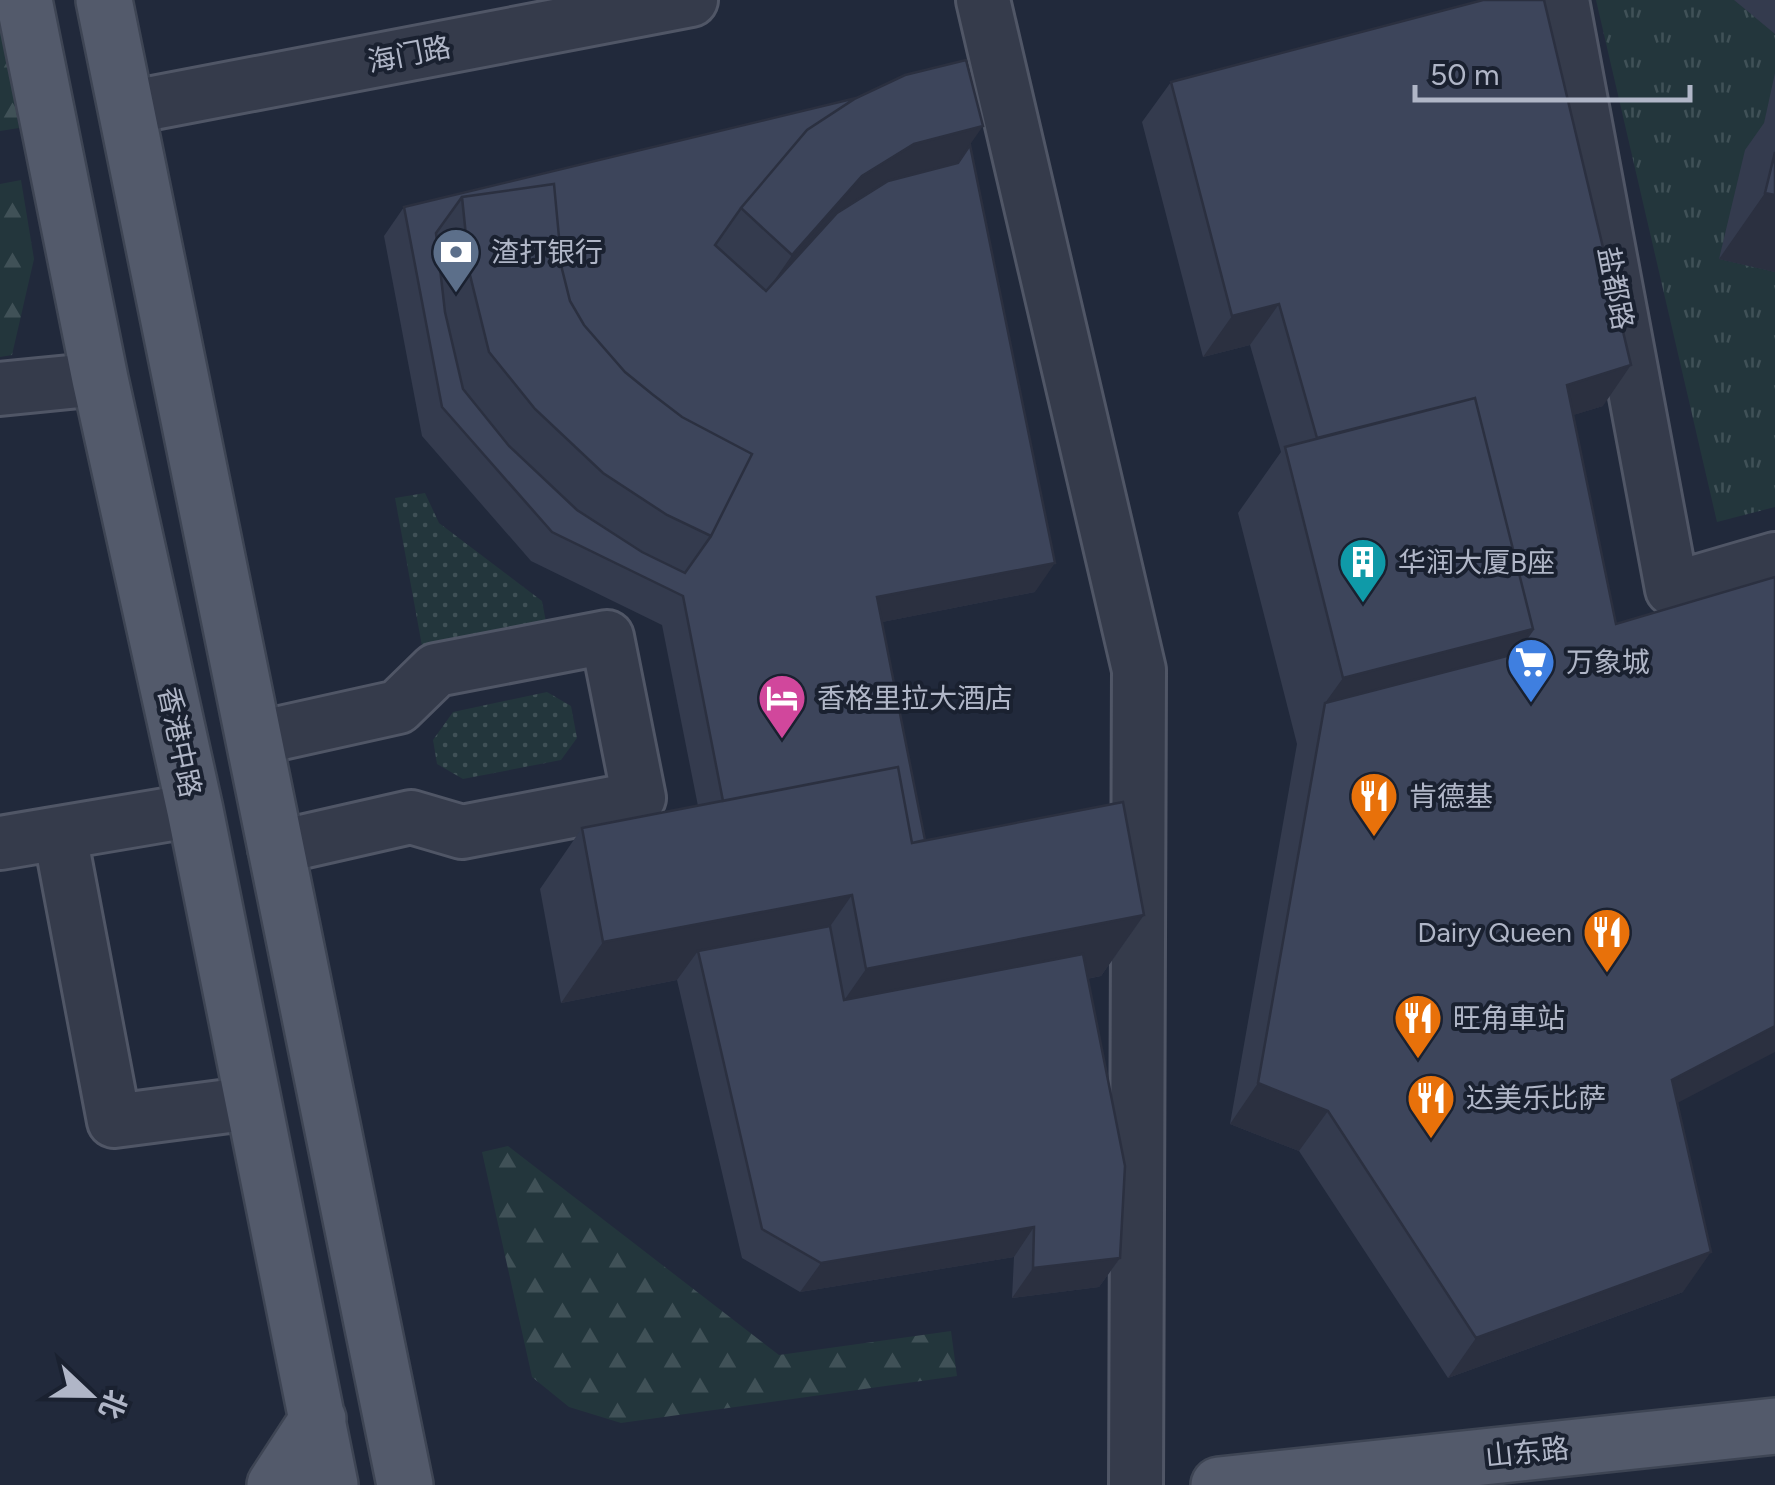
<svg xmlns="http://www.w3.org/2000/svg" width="1775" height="1485" viewBox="0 0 1775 1485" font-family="Figtree,'Noto Sans SC',sans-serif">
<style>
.grass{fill:url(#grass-dots)}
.forest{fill:url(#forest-firs)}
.park{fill:url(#park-tufts)}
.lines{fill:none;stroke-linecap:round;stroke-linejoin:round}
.minor-casing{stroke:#505666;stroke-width:58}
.major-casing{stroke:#3e4554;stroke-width:60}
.minor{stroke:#353b4b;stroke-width:52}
.major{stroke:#535a6b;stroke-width:55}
.wall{fill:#343b4e}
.shaded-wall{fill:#2b3040}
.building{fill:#3d455b;stroke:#2b3040;stroke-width:2.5;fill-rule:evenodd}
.labels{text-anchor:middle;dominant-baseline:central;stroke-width:8;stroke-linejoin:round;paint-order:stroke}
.street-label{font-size:28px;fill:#b0b6c7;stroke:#1a2130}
.poi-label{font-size:28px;fill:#b0b6c7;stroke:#1a2130;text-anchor:start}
</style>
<defs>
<pattern id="grass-dots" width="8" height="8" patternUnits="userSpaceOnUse" patternTransform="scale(2.5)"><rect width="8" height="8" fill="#23363c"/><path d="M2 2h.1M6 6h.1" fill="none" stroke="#405157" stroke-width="1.8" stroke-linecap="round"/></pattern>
<pattern id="forest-firs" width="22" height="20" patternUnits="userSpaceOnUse" patternTransform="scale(2.5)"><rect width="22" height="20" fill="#23363c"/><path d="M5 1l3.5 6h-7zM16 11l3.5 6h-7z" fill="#405157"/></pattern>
<pattern id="park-tufts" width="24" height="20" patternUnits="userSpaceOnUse" patternTransform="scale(2.5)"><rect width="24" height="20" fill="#23363c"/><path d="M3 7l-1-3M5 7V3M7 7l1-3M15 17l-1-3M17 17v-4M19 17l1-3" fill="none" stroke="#405157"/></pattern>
</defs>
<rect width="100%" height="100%" fill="#21293b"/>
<path class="grass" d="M425,493L439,523L542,601L546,622L422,646L395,498Z
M547,692L571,706L577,738L561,760L463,779L437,764L433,740L453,712Z"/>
<path class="forest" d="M0,12L19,128L0,131Z
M21,180L34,259L12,355L0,357V184Z
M508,1146L779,1355L951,1331L957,1376L621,1423L569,1407L532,1377L482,1152Z"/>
<path class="park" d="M1596,0H1775V507L1717,522Z"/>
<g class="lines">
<g class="minor-casing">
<path id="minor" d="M983,0L1139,670L1136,1485
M1562,0L1672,589L1775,559
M127,108L691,0
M0,389L100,379
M254,739L398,707L436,670L607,637L639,798L462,832L411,817L275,848
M60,835L114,1121L252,1103
M0,843L195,810"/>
</g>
<g class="major-casing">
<path id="major" d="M24,0L100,379L195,810L330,1485
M104,0L405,1485
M275,1485L318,1419
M1219,1485L1775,1426"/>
</g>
<use href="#minor" class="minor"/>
<use href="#major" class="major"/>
</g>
<path class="wall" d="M1734,0H1775V34Z
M1775,73V272L1719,259L1745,150L1764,123Z
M1171,82L1603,406L1573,415L1677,1103L1683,1292L1448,1378L1299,1151L1230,1124L1297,744L1238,513L1281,452L1250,345L1203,357L1142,122Z
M856,98L970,145L1035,592L882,622L925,840L1144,915L1101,976L1087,979L1120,1258L1099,1287L1012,1298L1014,1257L800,1292L742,1258L677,980L561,1003L540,889L582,828L698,806L662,625L531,561L422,436L384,236L404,207Z"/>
<path class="shaded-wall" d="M983,126L937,192L746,321L792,255L862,176L914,144Z
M1765,193L1775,195V272L1719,259Z
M1279,304L1250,345L1203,357L1232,316Z
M1631,365L1603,406L1538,426L1567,385Z
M1055,563L1035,592L857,627L877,597Z
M1533,629L1487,695L1325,703L1343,678Z
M852,895L810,955L698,951L677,980L561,1003L603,942Z
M1144,915L1101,976L824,1029L866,969Z
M1775,1026V1052L1643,1121L1672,1080Z
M1258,1083L1328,1111L1299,1151L1230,1124Z
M1034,1227L1014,1257L800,1292L821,1263Z
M1711,1252L1683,1292L1448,1378L1476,1338Z
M1120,1258L1099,1287L1012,1298L1033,1268Z"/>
<path class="building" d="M1483,0H1544L1631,365L1567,385L1616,624L1775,577V1026L1672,1080L1711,1252L1476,1338L1328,1111L1258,1083L1325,703L1515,654L1533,629L1475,398L1317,438L1279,304L1232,316L1171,82Z
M966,60L983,126L914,144L862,176L792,255L741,208L807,130L854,99L905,75Z
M856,98L807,130L741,208L715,245L766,291L837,213L888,181L958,163L970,145L1055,563L877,597L925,840L912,843L898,767L723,801L683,596L552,532L442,407L404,207ZM554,184L562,269L570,301L584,325L625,372L652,394L682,417L752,454L711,536L685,573L642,552L577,510L509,446L463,389L445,312L436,233L462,197Z
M1775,152V195L1765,193Z
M554,184L562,269L570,301L584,325L625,372L652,394L682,417L752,454L711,536L667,515L603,473L535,409L489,352L470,275L462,197Z
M1475,398L1533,629L1343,678L1285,447Z
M898,767L912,843L1123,802L1144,915L866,969L852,895L603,942L582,828Z
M830,926L844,1000L1083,954L1125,1166L1120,1258L1033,1268L1034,1227L821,1263L762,1229L698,951Z"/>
<defs>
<g id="bank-pin" transform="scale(2.5)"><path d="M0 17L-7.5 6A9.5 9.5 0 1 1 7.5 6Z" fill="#5c6f8a" stroke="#1a2130"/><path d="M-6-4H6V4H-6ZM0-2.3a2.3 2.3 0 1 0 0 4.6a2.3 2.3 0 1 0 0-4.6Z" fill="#fff"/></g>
<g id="building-pin" transform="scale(2.5)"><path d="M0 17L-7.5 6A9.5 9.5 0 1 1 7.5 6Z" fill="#0f9aa8" stroke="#1a2130"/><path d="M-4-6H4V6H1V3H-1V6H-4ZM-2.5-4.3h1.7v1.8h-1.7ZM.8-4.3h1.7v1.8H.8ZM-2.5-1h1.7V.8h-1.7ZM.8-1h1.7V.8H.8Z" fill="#fff"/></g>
<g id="supermarket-pin" transform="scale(2.5)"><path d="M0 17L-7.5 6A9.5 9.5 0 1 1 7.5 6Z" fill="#3f7fe0" stroke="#1a2130"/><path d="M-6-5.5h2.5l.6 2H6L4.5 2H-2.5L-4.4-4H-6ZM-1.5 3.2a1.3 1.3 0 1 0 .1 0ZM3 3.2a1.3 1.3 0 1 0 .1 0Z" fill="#fff"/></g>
<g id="hotel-pin" transform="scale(2.5)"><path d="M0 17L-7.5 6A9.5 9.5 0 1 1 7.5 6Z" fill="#d1479c" stroke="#1a2130"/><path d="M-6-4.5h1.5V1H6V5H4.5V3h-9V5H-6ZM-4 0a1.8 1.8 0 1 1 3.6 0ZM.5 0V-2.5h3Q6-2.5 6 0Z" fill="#fff"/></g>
<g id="restaurant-pin" transform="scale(2.5)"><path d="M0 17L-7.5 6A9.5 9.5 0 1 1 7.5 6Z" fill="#e8710a" stroke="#1a2130"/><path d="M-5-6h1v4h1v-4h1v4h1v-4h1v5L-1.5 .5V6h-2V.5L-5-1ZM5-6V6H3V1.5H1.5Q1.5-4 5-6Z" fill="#fff"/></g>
</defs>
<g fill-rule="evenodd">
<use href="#bank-pin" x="456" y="252"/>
<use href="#building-pin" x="1363" y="562"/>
<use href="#supermarket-pin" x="1531" y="662"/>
<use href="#hotel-pin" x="782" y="698"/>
<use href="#restaurant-pin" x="1374" y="796"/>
<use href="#restaurant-pin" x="1607" y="932"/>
<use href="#restaurant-pin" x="1418" y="1018"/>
<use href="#restaurant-pin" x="1431" y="1098"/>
</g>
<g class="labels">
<g class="street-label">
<text transform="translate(409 54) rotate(-11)">海门路</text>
<text transform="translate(1616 288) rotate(79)">盐都路</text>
<text transform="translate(180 742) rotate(78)">香港中路</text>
<text transform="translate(1527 1452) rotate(-6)">山东路</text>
</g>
<g class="poi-label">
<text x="491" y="252">渣打银行</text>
<text x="1398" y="562">华润大厦B座</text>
<text x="1566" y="662">万象城</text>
<text x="817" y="698">香格里拉大酒店</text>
<text x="1409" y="796">肯德基</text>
<text x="1572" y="932" text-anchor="end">Dairy Queen</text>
<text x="1453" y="1018">旺角車站</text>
<text x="1466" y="1098">达美乐比萨</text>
</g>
</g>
<g transform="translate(90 1395) rotate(112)" stroke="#1a2130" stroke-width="8" paint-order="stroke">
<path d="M0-8L18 38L0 25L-18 38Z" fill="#b0b6c7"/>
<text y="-15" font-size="28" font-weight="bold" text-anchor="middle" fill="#b0b6c7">北</text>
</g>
<path d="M1415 85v15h275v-15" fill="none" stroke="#b0b6c7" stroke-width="5"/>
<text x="1430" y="85" font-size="30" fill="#b0b6c7" stroke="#1a2130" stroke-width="8" paint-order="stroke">50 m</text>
</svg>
